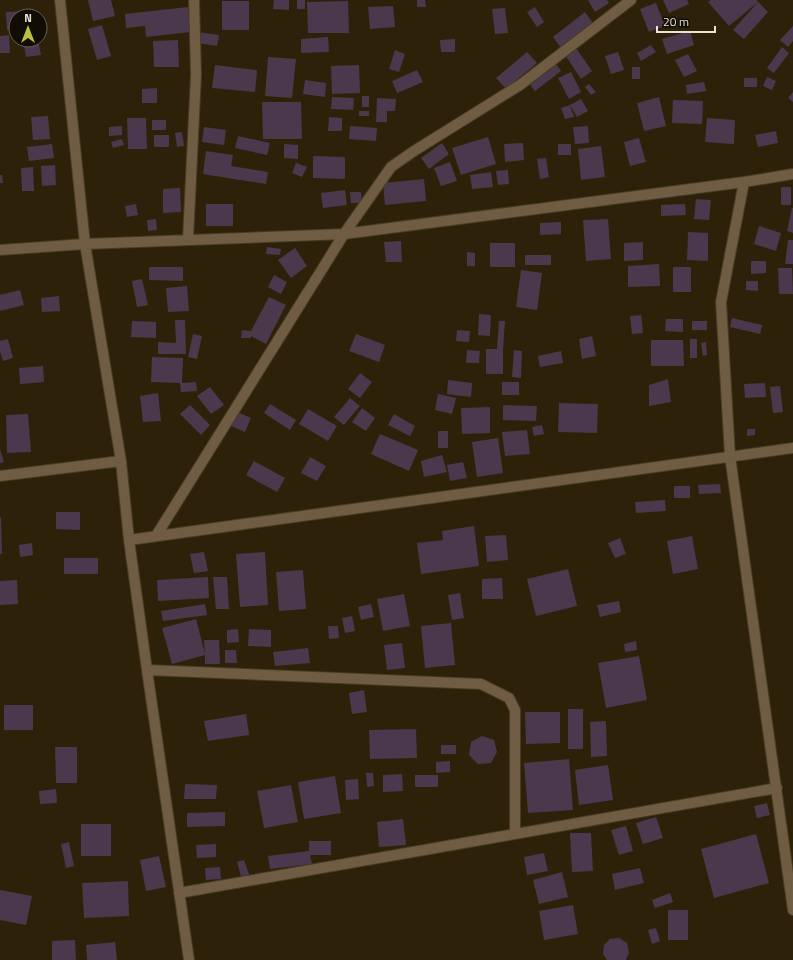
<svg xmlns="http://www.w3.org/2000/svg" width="793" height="960" viewBox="0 0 793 960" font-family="'Titillium Web',sans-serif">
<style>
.building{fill:#4a384d}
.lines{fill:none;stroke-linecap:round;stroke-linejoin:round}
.minor-casing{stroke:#473d25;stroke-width:12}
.minor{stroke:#705c42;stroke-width:10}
</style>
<rect width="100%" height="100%" fill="#2d2209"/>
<path class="building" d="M88,0H111L115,16L93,21Z
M274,0H289V10L273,9Z
M297,0H305V9H297Z
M417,0H425L426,7H417Z
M588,0H607L609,3L595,12Z
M663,0H687L689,4L669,13Z
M711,0H756L768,12L744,39L733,30L758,2L729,26L708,2Z
M222,1H249V30H222Z
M348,1L349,33H308L307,2Z
M656,3L665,26L649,32L640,9Z
M393,6L395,27L370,29L368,7Z
M188,7L191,32L146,37L145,26L126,28L125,14Z
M535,7L544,22L537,27L527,12Z
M505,8L508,33L495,34L492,9Z
M31,11V16H16V29L7,30L6,12Z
M585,12L593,23L561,48L553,37Z
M102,25L111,56L97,60L88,29Z
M793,26V41L788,47L780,40Z
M690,31L694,45L667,54L662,39Z
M198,32L219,35L217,46L197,43Z
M9,35L10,53H0V36Z
M328,37L329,52L301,53V39Z
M455,39V52H441L440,40Z
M23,40H38L41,55L26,57Z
M178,40L179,67H154L153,41Z
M651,45L656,52L641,61L637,53Z
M782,47L789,53L774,73L767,68Z
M576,48L592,71L581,79L565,55Z
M395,50L405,54L399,72L389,69Z
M527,52L537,63L506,89L496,78Z
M618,52L624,70L611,74L605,56Z
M688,54L697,71L684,77L675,60Z
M268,57L296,59L292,98L265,96Z
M555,63L561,71L535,91L529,83Z
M215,65L257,70L255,92L212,88Z
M359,65L360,93L332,94L331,66Z
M632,67H640V79H632Z
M417,70L423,82L397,93L392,81Z
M571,72L581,92L569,99L558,78Z
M767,77L776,81L772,90L763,86Z
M744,78H757V87H744Z
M305,80L326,83L325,97L303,94Z
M704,82L706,91L687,94L686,85Z
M589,84L596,92L591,95L585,87Z
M157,88V103H142V89Z
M793,92V102L788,98Z
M362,96H369V107H362Z
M332,97L354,98L353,110L331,109Z
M659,97L666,126L644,131L637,103Z
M377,98L396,99L395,111H387V122H376Z
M581,99L588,111L577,117L570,105Z
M673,100L703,101L702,124L672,123Z
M262,102H301L302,139H263Z
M570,105L574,117L565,119L561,108Z
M359,111H369V116H359Z
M48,116L50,139L33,140L31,117Z
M329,117L342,118V131H328Z
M127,118H146L147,149H128Z
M707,118L735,120L734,144L705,142Z
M152,120H166V130H152Z
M122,126V135L109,136V127Z
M350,126L377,128L376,141L349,139Z
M588,126L589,143L575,144L573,127Z
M204,127L226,130L224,145L202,142Z
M776,131L778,143L758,147L755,135Z
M182,132L184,146L177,147L175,133Z
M154,135H169V147H154Z
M238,136L270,143L267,155L235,148Z
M488,137L496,164L461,175L452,148Z
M639,138L646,162L630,166L624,142Z
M122,139L124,145L113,148L111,142Z
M442,143L449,154L429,169L421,158Z
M523,143L524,160L505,162L504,144Z
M52,144L54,158L29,161L27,147Z
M284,144L298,145V159L284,158Z
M558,144H571V155H558Z
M601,146L605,177L581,180L578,149Z
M206,151L233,155L231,166L268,172L266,184L203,174Z
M313,156L345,157V179L313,178Z
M546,158L549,177L540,179L537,159Z
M450,162L457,181L441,186L434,168Z
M296,163L307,167L302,177L292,173Z
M55,165L56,185L42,186L41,166Z
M33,167L34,191H22L21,168Z
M508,170L509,184L498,185L496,171Z
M491,172L493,187L472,189L470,175Z
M0,175H2L3,183H0Z
M424,179L426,201L385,205L383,183Z
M781,187H791V205H781Z
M180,188L181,212L163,213V189Z
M345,190L347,205L323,208L321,193Z
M350,192H361L362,203H351Z
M696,199L711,200L709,220L694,219Z
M136,204L138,215L127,217L125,206Z
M206,204H233V226H206Z
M685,204L686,215L661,216V205Z
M792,208H793V233L787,231Z
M156,219L157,230L148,231L147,220Z
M608,219L611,259L586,261L583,220Z
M561,222V234L540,235V223Z
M759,226L781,233L776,251L754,244Z
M688,232L708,233V261L687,260Z
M788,240H793V264H785Z
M401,241L402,262H386L384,242Z
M643,242V260L624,261V243Z
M490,243H515V267H490Z
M267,247L281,249L280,255L266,254Z
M295,248L307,266L291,278L278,260Z
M467,252L475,253V266H467Z
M525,255H551V265H525Z
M751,261H766V273L751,274Z
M659,264L660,286L628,287V266Z
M149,267H183V281L149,280Z
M673,267H691V292H673Z
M778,268H792L793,294H779Z
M521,270L542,273L537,310L516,307Z
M274,275L287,282L281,294L268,287Z
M142,279L148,305L137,307L132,281Z
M746,281H758V291L746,290Z
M187,286L189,311L168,312L166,288Z
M20,290L24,305L0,311V295Z
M59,296L60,311L42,312L41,298Z
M269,297L286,305L266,344L251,336V338H241L242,330L251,331Z
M479,314L491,315L490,336L478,335Z
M641,315L643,333L632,334L630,316Z
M732,318L762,325L760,334L730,327Z
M666,319H683V332L665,331Z
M175,320H185L186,354H158V342L176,343Z
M132,321L156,322V338L131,337Z
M499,321H505L503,349V374H486V349H497Z
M692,321H707V330H692Z
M457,330L470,331L469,342L456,341Z
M193,334L202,336L197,359L188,357Z
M356,334L385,345L379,362L349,351Z
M592,336L596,356L582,359L579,339Z
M8,339L13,358L3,361L0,351V341Z
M690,339H697V358H690Z
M651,340H683L684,366H651Z
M706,342L707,355L703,356L701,343Z
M467,350L480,351L479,363H466Z
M514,350L522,351L521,378L512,377Z
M561,351L563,363L540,367L538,356Z
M152,357L183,358L182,383L196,382L197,391L181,392L180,383L151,382Z
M43,366L44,382L20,384L19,368Z
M360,373L372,382L360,398L348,389Z
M668,379L671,402L649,406V385Z
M448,380L472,383L471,397L447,394Z
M502,382H519V395H502Z
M765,383L766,397L745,398L744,384Z
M780,386L783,412L773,413L770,387Z
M210,387L224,405L211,414L197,396Z
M158,393L161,421L143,422L140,396Z
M438,394L456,398L452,414L435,410Z
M350,398L360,406L344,425L334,417Z
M559,403L598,404L597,433L558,432Z
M270,404L296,420L290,430L264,413Z
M190,405L210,425L201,435L180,414Z
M503,405L537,406L536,421L503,420Z
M490,407V433L462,434L461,408Z
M362,408L375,418L366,431L352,422Z
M308,409L337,426L328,441L299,424Z
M237,412L251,418L245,432L231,426Z
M28,414L31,452L7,453L6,415Z
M394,414L415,426L410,436L388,425Z
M542,425L544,434L534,436L532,427Z
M747,429H755V435L747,436Z
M527,430L530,454L505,456L502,432Z
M438,431H448V448H438Z
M380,434L418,450L409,471L371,454Z
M498,438L503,473L477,477L472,442Z
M0,449L4,462L0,463Z
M442,455L447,472L424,477L421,461Z
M310,457L326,466L317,481L301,473Z
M254,461L285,478L277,492L246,475Z
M463,462L467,478L450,481L447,465Z
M720,484L721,493L699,494L698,485Z
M674,486H690V498H674Z
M665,500L666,511L636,513L635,502Z
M56,512H80V530L56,529Z
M0,517H1L2,554H0Z
M474,526L479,566L421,574L417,543L443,540L442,531Z
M506,535L508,560L487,562L485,536Z
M692,536L698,569L673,574L667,541Z
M620,538L626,554L615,558L608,543Z
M32,543L33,555L20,557L19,545Z
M204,552L208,571L194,573L190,554Z
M265,552L268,605L240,607L236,554Z
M64,558H98V574H64Z
M568,569L577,606L536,616L527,579Z
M303,570L306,609L279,611L276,572Z
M208,577L209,598L158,601L157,580Z
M213,577H227L229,609H216Z
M502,578L503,599H482V579Z
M17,580L18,604L0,605V581Z
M460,593L464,618L452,620L448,595Z
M404,594L410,626L383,631L377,599Z
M619,601L621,612L600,617L597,605Z
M205,604L207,615L163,621L161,611Z
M371,604L374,617L361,620L358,607Z
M352,616L355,631L345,633L342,618Z
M196,619L205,654L204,640H219L220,664H205V655L172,664L162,628Z
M451,623L455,665L425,668L421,626Z
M328,626H338L339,638L329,639Z
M238,629L239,642L227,643V630Z
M249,629L271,630V647L248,646Z
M636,641L637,650L625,652L624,644Z
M402,643L405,668L387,670L384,645Z
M308,648L310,663L275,666L273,652Z
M225,650H236L237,663H225Z
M639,656L647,700L606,708L598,663Z
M364,690L367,712L352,714L349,693Z
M4,705H33V730H4Z
M568,709H583V749H568Z
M525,712H560V743L526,744Z
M246,714L249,735L208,741L204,721Z
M606,721L607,756L591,757L590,722Z
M416,729L417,758L370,759L369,730Z
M482,736L494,740L497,752L491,763L478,764L469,755L471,742Z
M441,745H456V754H441Z
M55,747H77V783H56Z
M569,759L573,810L528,813L524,763Z
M450,761V772L436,773V762Z
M608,765L613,800L579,805L575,770Z
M366,773H373L374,786L367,787Z
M402,774L403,791L383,792V775Z
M415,775H438V787H415Z
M335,776L341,813L304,819L298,782Z
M358,779L359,799L346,800L345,780Z
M185,784L217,785L216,799H184Z
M291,785L298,822L264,828L257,791Z
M56,789L57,803L40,804L39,791Z
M767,803L770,815L757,818L754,806Z
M225,812V826L187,827V813Z
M656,817L663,838L643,844L636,823Z
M403,819L406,845L379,847L377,822Z
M81,824H111V856H81Z
M626,826L633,851L619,855L611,830Z
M570,833H591L593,871L572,872Z
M756,834L769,883L714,898L701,849Z
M309,841H331V855H310L312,864L270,869L268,856L309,851Z
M69,842L74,866L66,868L61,844Z
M216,844V857L197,858L196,845Z
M544,853L548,871L527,875L524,857Z
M159,856L166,887L146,891L140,860Z
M244,860L250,877L242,880L237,862Z
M220,867L221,879L206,880L205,868Z
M640,868L644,883L615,890L612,874Z
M562,872L568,897L539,904L533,880Z
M128,881L129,916L84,918L82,883Z
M0,890L32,896L26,925L0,920Z
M670,893L673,902L655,908L652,900Z
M573,905L578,934L544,940L539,911Z
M668,910H688V940H668Z
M656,928L660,941L652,944L648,930Z
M619,938L627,943L629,952L626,960H607L603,954L604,945L610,939Z
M75,940L76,960H52V941Z
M115,942L117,960H87L86,945Z"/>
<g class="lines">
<g class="minor-casing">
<path id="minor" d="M60,0L85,244L121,461L129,540L147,670L189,960
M744,182L721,302L730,456L793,910
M188,239L196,75L194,0
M0,250L85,244L344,234L744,182L793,174
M0,476L121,461
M156,536L344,234L391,167L414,151L520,85L631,0
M129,540L793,448
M147,670L481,684L509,698L515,710V834
M179,893L777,788"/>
</g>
<use href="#minor" class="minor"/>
</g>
<g transform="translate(28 28)"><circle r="19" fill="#110c04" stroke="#686257"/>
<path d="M0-3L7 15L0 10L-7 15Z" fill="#bcbf44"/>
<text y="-6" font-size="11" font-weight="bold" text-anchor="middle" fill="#eae2d4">N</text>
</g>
<path d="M657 26v6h58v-6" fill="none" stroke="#eae2d4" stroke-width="2"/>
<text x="663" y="26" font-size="12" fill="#eae2d4" stroke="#110c04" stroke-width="3" paint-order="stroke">20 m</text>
</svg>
